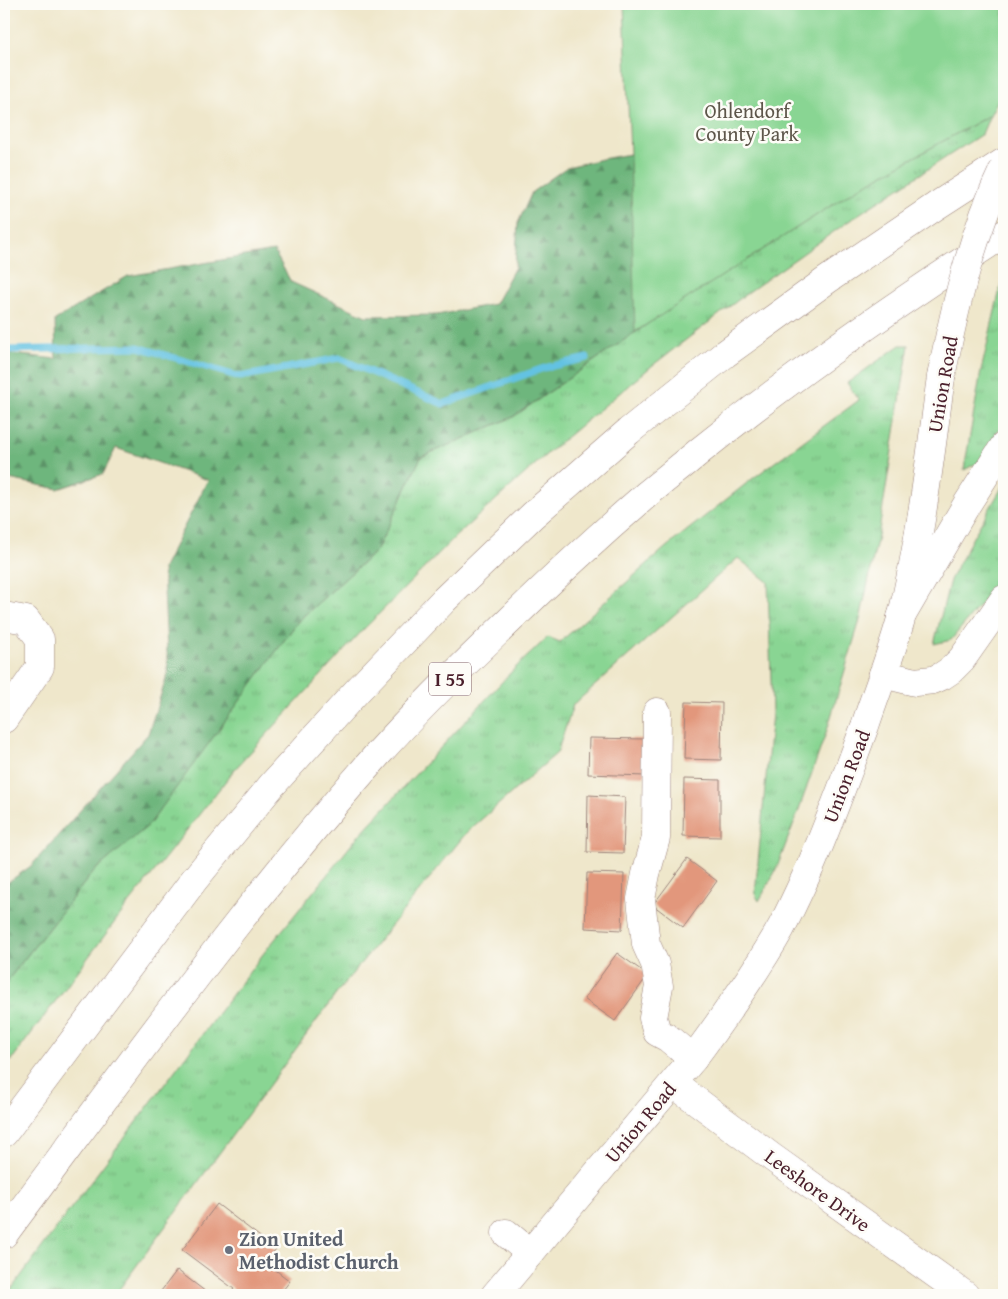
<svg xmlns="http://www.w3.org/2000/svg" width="1008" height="1299" viewBox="0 0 1008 1299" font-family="'Gentium Book Plus',serif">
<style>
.grass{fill:url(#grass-tufts);stroke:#6a7a5f}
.forest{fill:url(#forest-firs);stroke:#5c6a54}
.park{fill:#89d593;stroke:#6a7a5f}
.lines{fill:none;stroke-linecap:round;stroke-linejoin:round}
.stream{stroke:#64c2e2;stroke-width:7}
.building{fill:#e2977b}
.minor-casing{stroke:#9c837b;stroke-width:29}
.major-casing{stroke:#9c837b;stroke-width:29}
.highway-casing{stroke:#9c837b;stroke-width:29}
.minor{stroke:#fff;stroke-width:28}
.major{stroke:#fff;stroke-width:28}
.highway{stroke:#fff;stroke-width:28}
.major-bridge-casing{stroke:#9c837b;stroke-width:29;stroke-linecap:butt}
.major-bridge{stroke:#fff;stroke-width:28}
.worship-dot{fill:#6b7280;stroke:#fdfcf7;stroke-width:2}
.labels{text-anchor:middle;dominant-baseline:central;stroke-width:5;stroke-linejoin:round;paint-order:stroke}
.shield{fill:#fdfcf7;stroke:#806168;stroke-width:1}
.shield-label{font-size:19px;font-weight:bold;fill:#4a1f2b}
.park-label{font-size:20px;fill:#5d564a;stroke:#fdfcf7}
.street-label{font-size:20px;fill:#4a1f2b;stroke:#fdfcf7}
.worship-label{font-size:20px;font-weight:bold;fill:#5b616d;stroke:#fdfcf7;text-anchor:start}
</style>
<defs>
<pattern id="grass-tufts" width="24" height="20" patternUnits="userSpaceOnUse" patternTransform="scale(1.25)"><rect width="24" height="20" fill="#89d593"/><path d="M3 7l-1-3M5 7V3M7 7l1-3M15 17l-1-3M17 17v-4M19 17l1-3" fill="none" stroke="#78b67f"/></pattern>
<pattern id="forest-firs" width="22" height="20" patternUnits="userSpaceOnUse" patternTransform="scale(1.25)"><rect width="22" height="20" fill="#6eb67d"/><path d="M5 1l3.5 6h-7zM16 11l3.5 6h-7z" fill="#5c9367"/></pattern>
</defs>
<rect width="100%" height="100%" fill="#fdfcf7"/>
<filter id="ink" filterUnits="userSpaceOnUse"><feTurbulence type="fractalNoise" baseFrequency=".02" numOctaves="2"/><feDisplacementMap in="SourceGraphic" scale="10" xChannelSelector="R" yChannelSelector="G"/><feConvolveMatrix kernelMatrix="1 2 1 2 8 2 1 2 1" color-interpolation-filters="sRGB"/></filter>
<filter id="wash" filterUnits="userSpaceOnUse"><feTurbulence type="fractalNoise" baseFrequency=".0096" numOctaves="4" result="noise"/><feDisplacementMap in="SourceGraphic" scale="20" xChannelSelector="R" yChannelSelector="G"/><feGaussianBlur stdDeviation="1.12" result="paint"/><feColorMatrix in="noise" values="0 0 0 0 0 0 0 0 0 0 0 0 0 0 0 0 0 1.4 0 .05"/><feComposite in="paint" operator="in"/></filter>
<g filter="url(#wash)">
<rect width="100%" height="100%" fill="#efe7cb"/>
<path class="grass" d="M990,115L982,134L856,216L750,291L653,365L549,452L456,536L362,631L235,769L120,915L4,1070V985L93,872L149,824L299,620L377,550L421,457L513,417L656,318L857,189Z
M1004,283V421L979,462L964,470L981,371L1001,285Z
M900,345H909L879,531L860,620L827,730L798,812L776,870L759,901L755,894L772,713L768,582L738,558L573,705L557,753L467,832L340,989L115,1295H7L68,1212L263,954L360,834L515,668L548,637L560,642L665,548L752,479L859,400L847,383Z
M1004,484V576L951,640L934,644L950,580L973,537Z"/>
<path class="forest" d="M630,154L643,175L656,318L513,417L421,457L377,550L299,620L149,825L93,872L4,985V885L31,866L148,734L168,673L163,568L208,480L116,448L103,474L58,489L4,478V353L56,359L55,320L128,276L274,251L291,282L366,316L437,315L495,304L515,267L518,223L532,192L567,167L602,159Z"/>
<path class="park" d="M624,4H1004V89L990,115L857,189L635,332L630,154Z"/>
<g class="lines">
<path class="stream" d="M4,350L138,347L240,377L339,358L443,404L544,368L587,358"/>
</g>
<g id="blocks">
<path class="building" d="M686,702L722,703L721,760L684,759Z
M589,738L646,739L645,776L588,774Z
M684,779L720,780V837L683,836Z
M588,795L625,797L623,853L587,852Z
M687,859L717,881L683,928L653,905Z
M587,873L624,874L622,930L585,928Z
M617,953L648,975L615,1021L584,999Z
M217,1204L276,1249L265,1262L290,1281L279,1295H229L234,1289L182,1250Z
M177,1270L210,1295H158Z"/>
</g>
</g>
<g filter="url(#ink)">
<use href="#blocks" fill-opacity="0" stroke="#9c837b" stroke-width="1"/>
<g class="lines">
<g class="minor-casing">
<path id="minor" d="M4,616L26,620L40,639V667L4,719
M883,674L915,682L933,680L942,676L951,670L962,659L1004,599
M657,712L656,838L646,874L641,899L646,944L655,964L659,986L653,1018L657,1032L668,1038L693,1059
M674,1084L773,1158L965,1295
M506,1233L530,1253"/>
</g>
<g class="major-casing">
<path id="major" d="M495,1295L693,1059C724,1017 755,974 781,928C792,907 802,885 812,863C831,818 848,772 865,726C877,690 892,653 902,615C921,538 930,457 941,377"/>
</g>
<g class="highway-casing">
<path id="highway" d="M901,617L967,504L1004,446
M4,1133L194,880L272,785L357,691L444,600L533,515L629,431L725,354L827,280L936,206L1004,162
M4,1234C125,1072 243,906 378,754C419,708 464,664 509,621C553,578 599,536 646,495C664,480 683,465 701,450C798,372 900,301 1004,234"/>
</g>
<use href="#minor" class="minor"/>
<use href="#major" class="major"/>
<use href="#highway" class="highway"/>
<g class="major-bridge-casing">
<path id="major-bridge" d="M941,377C955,306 972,234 1004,168"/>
</g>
<use href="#major-bridge" class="major-bridge"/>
</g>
</g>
<circle class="worship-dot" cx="229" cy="1250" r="5"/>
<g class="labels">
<rect class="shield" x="429" y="662.5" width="42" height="33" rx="4"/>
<g class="shield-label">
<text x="450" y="679">I 55</text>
</g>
<g class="park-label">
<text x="747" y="110">Ohlendorf<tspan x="747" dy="23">County Park</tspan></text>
</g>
<g class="street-label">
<text transform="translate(942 384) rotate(-80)">Union Road</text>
<text transform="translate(846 776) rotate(-69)">Union Road</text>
<text transform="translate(640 1122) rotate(-50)">Union Road</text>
<text transform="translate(818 1190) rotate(36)">Leeshore Drive</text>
</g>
<g class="worship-label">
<text x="239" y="1238">Zion United<tspan x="239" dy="23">Methodist Church</tspan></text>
</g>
</g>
<rect width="1008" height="1299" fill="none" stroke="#fdfcf7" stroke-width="20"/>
</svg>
